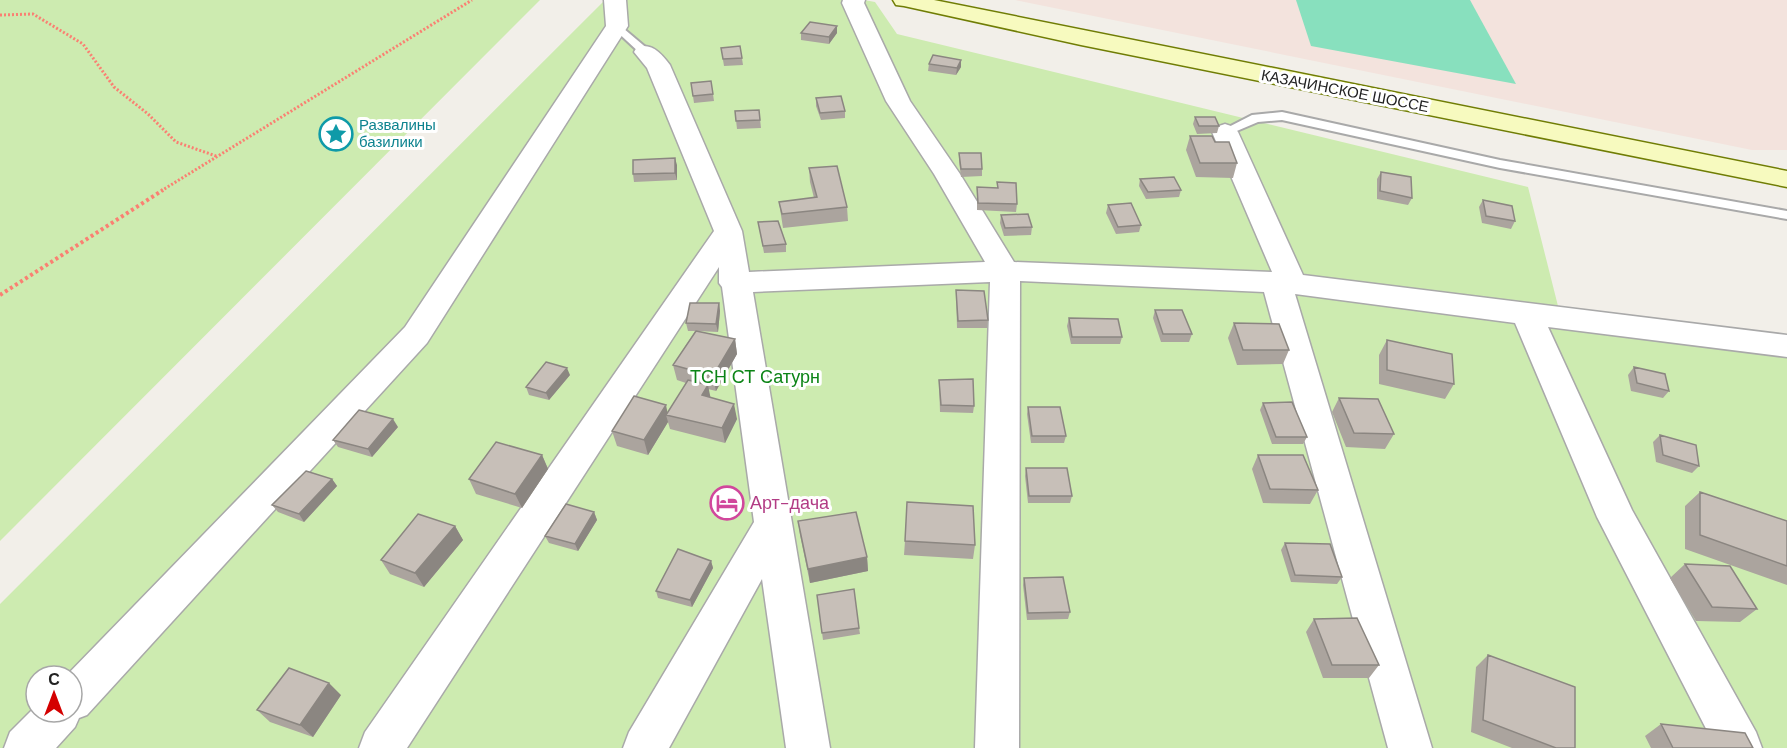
<svg xmlns="http://www.w3.org/2000/svg" width="1787" height="748" viewBox="0 0 1787 748" font-family="'DM Sans',sans-serif">
<style>
.military{fill:#f3e3dd}
.grass{fill:#cdebb0;fill-rule:evenodd}
.pitch{fill:#88e0be}
.lines{fill:none;stroke-linecap:round;stroke-linejoin:round}
.lane-casing{stroke:#a9a9a9;stroke-width:4}
.street-casing{stroke:#a9a9a9;stroke-width:3}
.secondary-casing{stroke:#707d05;stroke-width:3}
.path-far1{stroke:#fa8072;stroke-width:3;stroke-dasharray:2 2;stroke-linecap:butt}
.path{stroke:#fa8072;stroke-width:4;stroke-dasharray:3 3;stroke-linecap:butt}
.lane{fill:#fff;fill-rule:evenodd}
.street{fill:#fff;fill-rule:evenodd}
.secondary{fill:#f7fabf;fill-rule:evenodd}
.wall{fill:#aba49e}
.shaded-wall{fill:#8b8681}
.building{fill:#c7bfb8;stroke:#8b8681;stroke-width:1.5}
.labels{text-anchor:middle;dominant-baseline:central;stroke-width:6;stroke-linejoin:round;paint-order:stroke}
.far-street-label{font-size:15px;fill:#222;stroke:#fff}
.far-culture-label{font-size:15px;fill:#0d838f;stroke:#fff;text-anchor:start}
.park-label{font-size:18px;fill:#0c8416;stroke:#fff}
.hotel-label{font-size:18px;fill:#b23c85;stroke:#fff;text-anchor:start}
</style>
<rect width="100%" height="100%" fill="#f2efe9"/>
<path class="military" d="M1015,0H1787V150H1752Z"/>
<path class="grass" d="M0,0H540L0,541Z
M605,0H864L875,2L897,34L1528,187L1558,306L1787,338V748H0V604ZM36,676H72V712H36Z"/>
<path class="pitch" d="M1296,0H1470L1516,84L1311,46Z"/>
<g class="lines">
<g class="lane-casing">
<path id="lane" d="M617,23L649,50V54H641L613,28V24Z
M1282,112L1500,160L1787,211V219L1500,168L1282,120L1258,122L1225,136L1219,132L1252,115Z"/>
</g>
<g class="street-casing">
<path id="street" d="M604,0H626L628,26L427,343L87,715L79,718L75,727L56,748H4L10,732L36,706V712H72V676H66L405,327L606,26Z
M843,0H865L864,3L910,101L960,174L1014,262L1272,272L1212,132L1216,127L1225,124L1234,127L1238,132L1303,275L1787,335V357L1548,327L1632,510L1756,732L1762,748H1716L1597,517L1515,323L1295,294L1432,748H1388L1264,292L1020,281L1019,748H975L990,282L753,292L830,748H786L762,579L669,748H623L629,732L754,522L722,287L719,283V267L407,748H359L365,732L714,231L647,68L634,52L637,47C652,43 661,53 670,65L742,231L749,272L985,262L934,174L886,101L842,3Z"/>
</g>
<g class="secondary-casing">
<path id="secondary" d="M893,0H934L1787,171V187L1081,45L904,6L896,5Z"/>
</g>
<path class="path-far1" d="M0,15L33,14L83,44L114,87L148,114L176,142L216,156
M161,191L472,0"/>
<path class="path" d="M0,295L163,190"/>
<use href="#lane" class="lane"/>
<use href="#street" class="street"/>
<use href="#secondary" class="secondary"/>
</g>
<path class="wall" d="M837,26V33L829,44L801,40V33Z
M740,46L743,65L724,66L721,48Z
M961,60V67L956,75L928,71L929,64Z
M711,81L714,101L694,103L691,83Z
M816,98L845,111V118L821,120L816,106Z
M759,110L761,128L737,129L735,111Z
M1195,117L1219,126L1217,133L1197,134L1193,124Z
M1190,136L1215,142L1237,163L1233,178L1196,177L1186,150Z
M959,153L982,169V176L961,177L959,161Z
M677,165V180L634,182L633,174Z
M809,168L847,207L848,221L783,228L779,202L814,198L810,182Z
M1381,172L1412,198L1408,205L1377,199V179Z
M1140,179L1181,190L1179,197L1146,199L1139,186Z
M997,182L1017,204L1016,212L977,210V187L997,188Z
M1483,200L1515,221L1511,229L1482,223L1479,207Z
M1108,205L1141,225L1139,232L1116,234L1106,213Z
M1001,215L1032,227L1031,235L1004,236L1000,223Z
M758,222L786,244V252L764,253Z
M956,290L988,320L987,328H957Z
M719,303L720,311L718,332L697,331L735,339L737,354L716,391L708,389L710,398L737,419L725,443L670,429L668,422L648,455L617,446L612,431L668,412L686,383L677,380L673,365L695,331H688L686,323Z
M1155,310L1192,334L1189,342H1161L1153,318Z
M1069,318L1122,337L1120,344H1071L1067,326Z
M1234,323L1289,350L1283,364L1237,365L1228,338Z
M1387,340L1454,384L1445,399L1379,384V355Z
M1634,367L1669,391L1663,398L1631,391L1628,375Z
M570,375L549,400L529,395L526,387Z
M939,380L974,406L973,413L940,412Z
M1339,398L1394,434L1385,449L1346,447L1332,412Z
M1263,403L1307,437L1303,444H1272L1260,410Z
M1028,407L1066,436L1064,443H1031L1027,414Z
M398,427L372,457L338,447L333,440Z
M1660,435L1699,466L1692,473L1656,462L1653,442Z
M542,455L548,469L522,508L476,494L469,479Z
M1258,455L1318,490L1310,504L1263,503L1252,469Z
M1026,468L1072,496L1070,503H1028L1025,476Z
M332,479L337,486L304,522L278,512L272,505Z
M1700,492L1787,521V585L1685,549V506Z
M594,512L597,520L578,551L549,543L545,536Z
M798,521L867,557L868,571L810,583L800,535Z
M455,526L463,540L424,587L390,574L381,560Z
M905,541L975,545L973,559L904,555Z
M1285,543L1342,577L1337,584L1291,582L1281,550Z
M711,561L713,568L692,607L658,598L656,591Z
M1685,564L1757,609L1740,622L1696,621L1670,578Z
M1024,578L1070,612L1068,619L1027,620L1023,585Z
M817,595L859,628L860,634L823,640Z
M1314,619L1379,665L1369,678H1323L1306,632Z
M1488,655L1575,748H1512L1471,732L1476,667Z
M341,695L313,737L270,722L257,710Z
M1661,724L1753,748H1651L1645,736Z"/>
<path class="shaded-wall" d="M837,26V33L829,44V37Z
M961,60V67L956,75L957,68Z
M675,158L677,165V180L675,173Z
M719,303L720,311L718,332L716,324Z
M735,339L737,354L716,391L713,376Z
M567,368L570,375L549,400L546,393Z
M708,385L711,400L702,395Z
M734,404L737,419L725,443L722,428Z
M666,405L668,415H666L668,422L648,455L644,440Z
M393,419L398,427L372,457L368,449Z
M542,455L548,469L522,508L515,494Z
M332,479L337,486L304,522L299,514Z
M594,512L597,520L578,551L575,544Z
M455,526L463,540L424,587L415,573Z
M867,557L868,571L810,583L808,569Z
M711,561L713,568L692,607L690,600Z
M329,683L341,695L313,737L300,725Z"/>
<path class="building" d="M810,22L837,26L829,37L801,33Z
M740,46L742,58L723,59L721,48Z
M933,55L961,60L957,68L929,64Z
M711,81L713,94L693,96L691,83Z
M841,96L845,111L820,113L816,98Z
M759,110L760,120L736,121L735,111Z
M1195,117H1215L1219,126H1199Z
M1190,136H1212L1215,142H1229L1237,163H1200Z
M959,153H981L982,169H961Z
M675,158V173L633,174V160Z
M837,166L847,207L782,214L779,202L817,197L809,168Z
M1381,172L1411,177L1412,198L1380,191Z
M1174,177L1181,190L1148,192L1140,179Z
M997,182L1016,183L1017,204L978,203L977,187L998,188Z
M1483,200L1512,206L1515,221L1486,216Z
M1131,203L1141,225L1118,227L1108,205Z
M1028,214L1032,227L1005,228L1001,215Z
M778,221L786,244L763,246L758,222Z
M956,290L984,291L988,320L958,321Z
M690,303H719L716,324L686,323Z
M1155,310H1182L1192,334H1163Z
M1069,318L1118,319L1122,337H1072Z
M1234,323L1279,324L1289,350H1243Z
M696,331L735,339L713,376L673,365Z
M1387,340L1452,354L1454,384L1387,370Z
M546,362L567,368L546,393L526,387Z
M1634,367L1665,374L1669,391L1637,383Z
M973,379L974,406L941,405L939,380Z
M688,380L708,385L702,395L734,404L722,428L666,415Z
M634,396L666,405L644,440L612,431Z
M1339,398L1378,399L1394,434L1354,433Z
M1292,402L1307,437H1276L1263,403Z
M1028,407H1060L1066,436H1032Z
M359,410L393,419L368,449L333,440Z
M1660,435L1696,445L1699,466L1663,455Z
M496,442L542,455L515,494L469,479Z
M1258,455H1303L1318,490L1270,489Z
M1026,468H1067L1072,496H1029Z
M306,471L332,479L299,514L272,505Z
M1700,492L1787,521V566L1700,535Z
M907,502L973,506L975,545L905,541Z
M566,504L594,512L575,544L545,536Z
M856,512L867,557L808,569L798,521Z
M418,514L455,526L415,573L381,560Z
M1285,543L1330,544L1342,577L1295,575Z
M678,549L711,561L690,600L656,591Z
M1685,564L1730,566L1757,609L1712,607Z
M1063,577L1070,612L1028,613L1024,578Z
M854,589L859,628L822,633L817,595Z
M1357,618L1379,665H1332L1314,619Z
M1488,655L1575,687V748H1556L1483,720Z
M289,668L329,683L300,725L257,710Z
M1661,724L1745,733L1753,748H1673Z"/>
<defs>
<g id="sight-ring" transform="scale(1.725)"><circle r="9.5" fill="#fff" stroke="#0f9aa8" stroke-width="1.5"/><path d="M0-6L1.8-2.2L6-1.7L2.9 1.2L3.7 5.4L0 3.3L-3.7 5.4L-2.9 1.2L-6-1.7L-1.8-2.2Z" fill="#0f9aa8"/></g>
<g id="hotel-ring" transform="scale(1.725)"><circle r="9.5" fill="#fff" stroke="#d1479c" stroke-width="1.5"/><path d="M-6-4.5h1.5V1H6V5H4.5V3h-9V5H-6ZM-4 0a1.8 1.8 0 1 1 3.6 0ZM.5 0V-2.5h3Q6-2.5 6 0Z" fill="#d1479c"/></g>
</defs>
<g fill-rule="evenodd">
<use href="#sight-ring" x="336" y="134"/>
<use href="#hotel-ring" x="727" y="503"/>
</g>
<g class="labels">
<g class="far-street-label">
<text transform="translate(1345 91) rotate(11)">КАЗАЧИНСКОЕ ШОССЕ</text>
</g>
<g class="far-culture-label">
<text x="359" y="125">Развалины<tspan x="359" dy="17">базилики</tspan></text>
</g>
<g class="park-label">
<text x="755" y="377">ТСН СТ Сатурн</text>
</g>
<g class="hotel-label">
<text x="750" y="503">Арт-дача</text>
</g>
</g>
<g transform="translate(54 694)"><circle r="28" fill="#ffffff" stroke="#a7a7a7" stroke-width="1.5"/>
<path d="M0-4.5L10 22L0 15L-10 22Z" fill="#d40000"/>
<text y="-9" font-size="16" font-weight="bold" text-anchor="middle" fill="#222222">С</text>
</g>
</svg>
